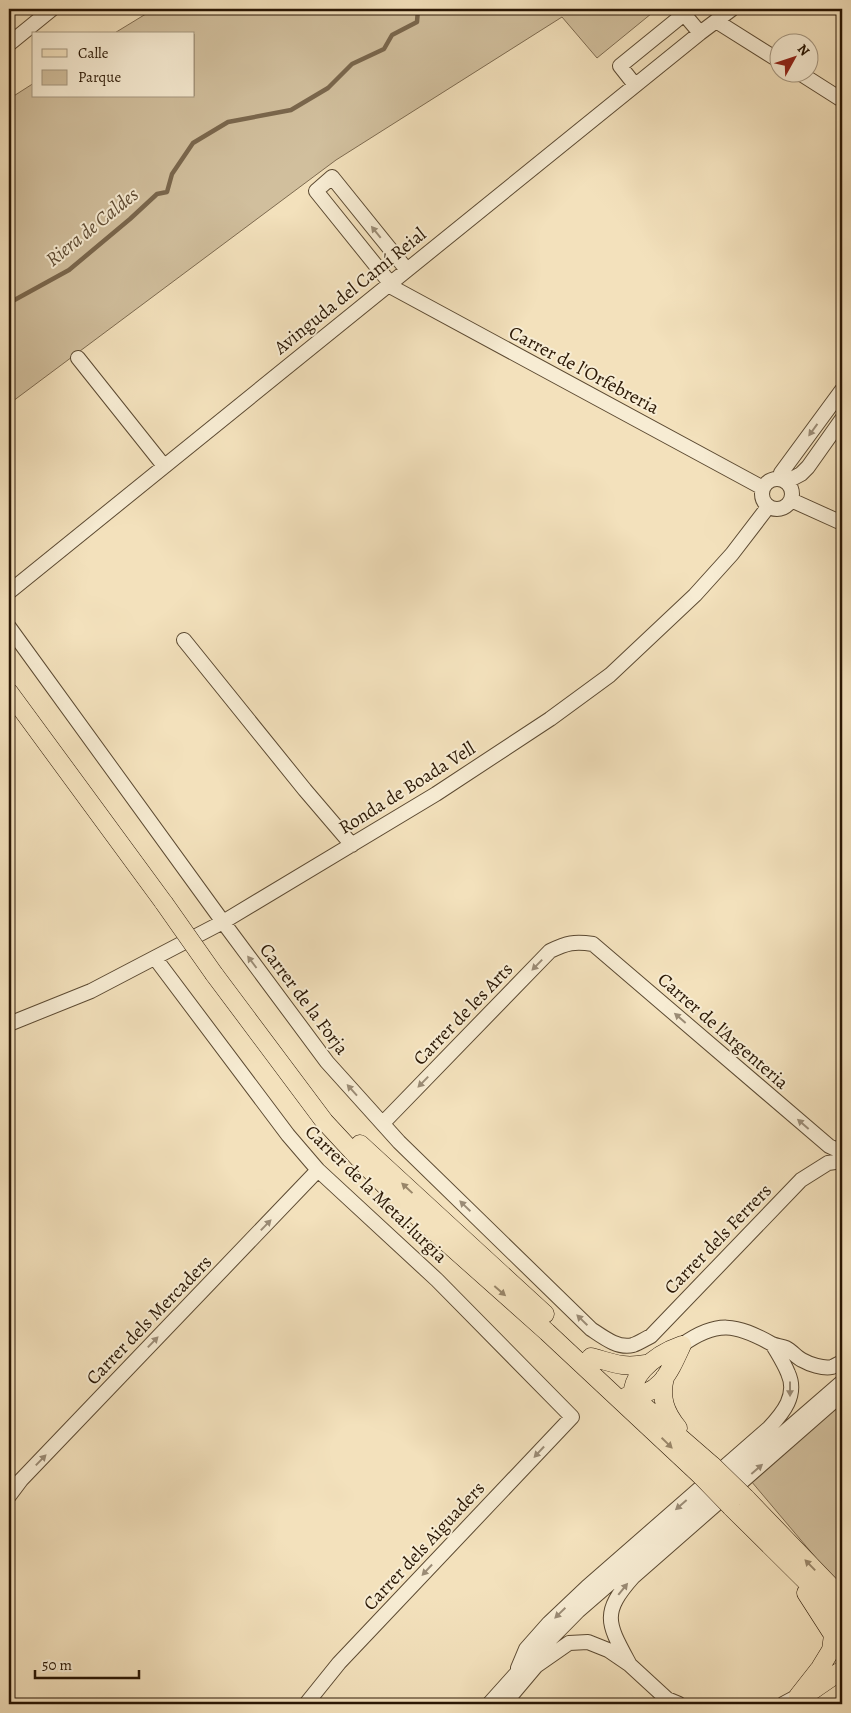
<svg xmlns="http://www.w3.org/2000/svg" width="851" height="1713" viewBox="0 0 851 1713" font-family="Alegreya,serif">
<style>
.green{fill:#d1bf9d;stroke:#7e6b50}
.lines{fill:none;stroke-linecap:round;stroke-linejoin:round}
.stream{stroke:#7a674d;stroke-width:4.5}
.minor-casing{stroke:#5c4a32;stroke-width:16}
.major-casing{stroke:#2a1704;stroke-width:19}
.minor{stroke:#f7ecd3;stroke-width:14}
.major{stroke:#f3e1bc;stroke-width:18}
.major-bridge-casing{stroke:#2a1704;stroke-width:19;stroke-linecap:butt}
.major-bridge{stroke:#f3e1bc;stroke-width:18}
.oneway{fill:#9b8c76}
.oneway2{fill:#998669}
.labels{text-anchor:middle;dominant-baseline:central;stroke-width:4;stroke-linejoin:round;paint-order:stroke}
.street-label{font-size:19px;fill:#2a1704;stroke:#f7ecd3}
.water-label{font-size:20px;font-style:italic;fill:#5f4c34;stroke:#f7ecd3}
</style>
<rect width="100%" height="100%" fill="#f3e1bc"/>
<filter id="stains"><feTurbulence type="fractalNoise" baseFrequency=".004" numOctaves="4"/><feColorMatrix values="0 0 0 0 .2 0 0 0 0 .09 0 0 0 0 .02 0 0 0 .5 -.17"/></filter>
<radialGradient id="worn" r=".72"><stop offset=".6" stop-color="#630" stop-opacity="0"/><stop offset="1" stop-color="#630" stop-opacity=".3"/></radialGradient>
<path class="green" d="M154,9H657L597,58L562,17L336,160L9,404V99L34,83V96H194V34H113Z
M842,1399V1586L827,1571L751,1481Z"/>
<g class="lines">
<path class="stream" d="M9,303L69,270L130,219L157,194L167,192L172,174L193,143L228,122L291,110L328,88L352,64L384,49L392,35L417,22L418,9"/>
<g class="minor-casing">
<path id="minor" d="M716,21L778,60
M9,44L52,9
M798,72L842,100
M635,85L620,66L684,14L700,33
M390,283L316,191L332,177L407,270
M388,285L763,488
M78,358L164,466
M762 494a15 15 0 1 1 30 0a15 15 0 1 1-30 0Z
M779,479L781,473L842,390
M786,482L801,474L808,467L842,419
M791,500L842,523
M9,592L700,33L732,9
M9,627L223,922L327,1062L399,1142L591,1329C603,1337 618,1349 633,1345C639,1343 645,1339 651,1336L801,1180L828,1163L842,1161
M184,640L305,790L352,845
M155,958L288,1135L318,1170L437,1280L572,1417L339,1663L306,1704
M9,1024L91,991L223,922L436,794L550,719L610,675L695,595L732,554L768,507
M383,1123L550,951C567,943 574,941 593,944L829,1146L842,1152
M682,1345C717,1320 736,1324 772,1344C776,1346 782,1346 786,1348C792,1351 796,1357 802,1360C809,1364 823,1369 832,1367C835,1366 839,1363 842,1362
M9,1496L21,1480L318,1170
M630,1665C608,1624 600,1614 633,1577L842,1394
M518,1668L526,1649L549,1623L587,1587L769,1428C783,1413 798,1395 788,1373C784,1363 778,1354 773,1345
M489,1704L515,1675L578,1611L842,1382
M504,1704L536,1666L569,1643L588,1642L608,1650L630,1665L667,1699L679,1704
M783,1704L798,1696"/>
</g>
<g class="major-casing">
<path id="major" d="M9,692L164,903
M214,974L324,1121L363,1163L401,1202L547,1332L701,1476
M360,1144L545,1314
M591,1357C614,1363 621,1368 646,1364
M665,1377C660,1398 665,1412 678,1428
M627,1396C660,1397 670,1371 682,1345
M637,1400L713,1466
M637,1410C620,1379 656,1354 682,1345
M746,1498L842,1598
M731,1507L842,1617
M806,1593L833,1635L831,1650
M800,1695L813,1690L842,1670
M798,1696L820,1668L831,1650L838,1644"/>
</g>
<use href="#minor" class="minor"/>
<use href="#major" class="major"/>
<g class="major-bridge-casing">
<path id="major-bridge" d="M164,903L214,974
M713,1466L746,1498
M701,1476L731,1507"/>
</g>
<use href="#major-bridge" class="major-bridge"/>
</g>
<defs><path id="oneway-solid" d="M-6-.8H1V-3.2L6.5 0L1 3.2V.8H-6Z" transform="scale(1.25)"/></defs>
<g class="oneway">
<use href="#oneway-solid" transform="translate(376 232) rotate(-129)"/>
<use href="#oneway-solid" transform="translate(813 430) rotate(126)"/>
<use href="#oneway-solid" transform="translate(252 962) rotate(-127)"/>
<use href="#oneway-solid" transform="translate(537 965) rotate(134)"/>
<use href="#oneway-solid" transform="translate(680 1018) rotate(-139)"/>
<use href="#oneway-solid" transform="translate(423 1082) rotate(134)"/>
<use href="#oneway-solid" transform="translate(352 1090) rotate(-132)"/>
<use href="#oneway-solid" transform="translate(803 1124) rotate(-139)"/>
<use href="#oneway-solid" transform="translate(465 1206) rotate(-136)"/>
<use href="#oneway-solid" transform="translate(266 1225) rotate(-46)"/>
<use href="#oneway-solid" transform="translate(582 1320) rotate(-136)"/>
<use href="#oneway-solid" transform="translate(153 1342) rotate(-46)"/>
<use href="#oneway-solid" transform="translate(790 1389) rotate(90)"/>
<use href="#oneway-solid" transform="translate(539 1452) rotate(133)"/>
<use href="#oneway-solid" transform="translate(41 1460) rotate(-46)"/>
<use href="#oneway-solid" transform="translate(757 1469) rotate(-41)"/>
<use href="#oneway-solid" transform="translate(681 1505) rotate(139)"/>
<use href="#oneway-solid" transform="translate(427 1570) rotate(133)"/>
<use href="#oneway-solid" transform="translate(623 1589) rotate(-51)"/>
<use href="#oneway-solid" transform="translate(560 1613) rotate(136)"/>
</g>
<g class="oneway2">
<use href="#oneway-solid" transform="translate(407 1188) rotate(-137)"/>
<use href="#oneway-solid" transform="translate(500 1291) rotate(41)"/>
<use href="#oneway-solid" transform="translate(667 1443) rotate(44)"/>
<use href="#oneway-solid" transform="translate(810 1565) rotate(-134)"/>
</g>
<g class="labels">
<g class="street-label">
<text transform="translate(350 291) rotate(-39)">Avinguda del Camí Reial</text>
<text transform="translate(584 370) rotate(28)">Carrer de l'Orfebreria</text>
<text transform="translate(407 788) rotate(-32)">Ronda de Boada Vell</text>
<text transform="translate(304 999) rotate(53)">Carrer de la Forja</text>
<text transform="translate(463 1014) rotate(-46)">Carrer de les Arts</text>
<text transform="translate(723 1031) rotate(41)">Carrer de l'Argenteria</text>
<text transform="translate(376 1194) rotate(44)">Carrer de la Metal·lurgia</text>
<text transform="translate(718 1239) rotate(-46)">Carrer dels Ferrers</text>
<text transform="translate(149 1320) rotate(-46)">Carrer dels Mercaders</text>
<text transform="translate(424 1546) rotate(-47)">Carrer dels Aiguaders</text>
</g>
<g class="water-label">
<text transform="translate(92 227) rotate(-39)">Riera de Caldes</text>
</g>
</g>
<rect width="851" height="1713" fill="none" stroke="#f3e1bc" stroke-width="30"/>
<rect x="10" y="10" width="831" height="1693" fill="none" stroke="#2a1704" stroke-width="2.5"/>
<rect x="15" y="15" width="821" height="1683" fill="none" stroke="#2a1704"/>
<rect x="32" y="32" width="162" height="65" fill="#f7ecd3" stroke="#a59780"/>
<rect x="42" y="49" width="25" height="8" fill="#f3e1bc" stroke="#a59780"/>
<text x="78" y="58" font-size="15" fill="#2a1704">Calle</text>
<rect x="42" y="70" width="25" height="15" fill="#d1bf9d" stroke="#a59780"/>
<text x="78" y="82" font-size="15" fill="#2a1704">Parque</text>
<g transform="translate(794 58) rotate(50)"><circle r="24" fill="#f7ecd3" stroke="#a59780"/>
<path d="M0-4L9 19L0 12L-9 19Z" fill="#8f2418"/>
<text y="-8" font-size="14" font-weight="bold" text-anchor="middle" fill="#2a1704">N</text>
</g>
<path d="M35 1670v8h104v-8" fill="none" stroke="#2a1704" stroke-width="2.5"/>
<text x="42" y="1670" font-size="15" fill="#2a1704" stroke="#f7ecd3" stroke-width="4" paint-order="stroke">50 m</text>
<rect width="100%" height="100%" filter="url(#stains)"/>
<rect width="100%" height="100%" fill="url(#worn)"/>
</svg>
